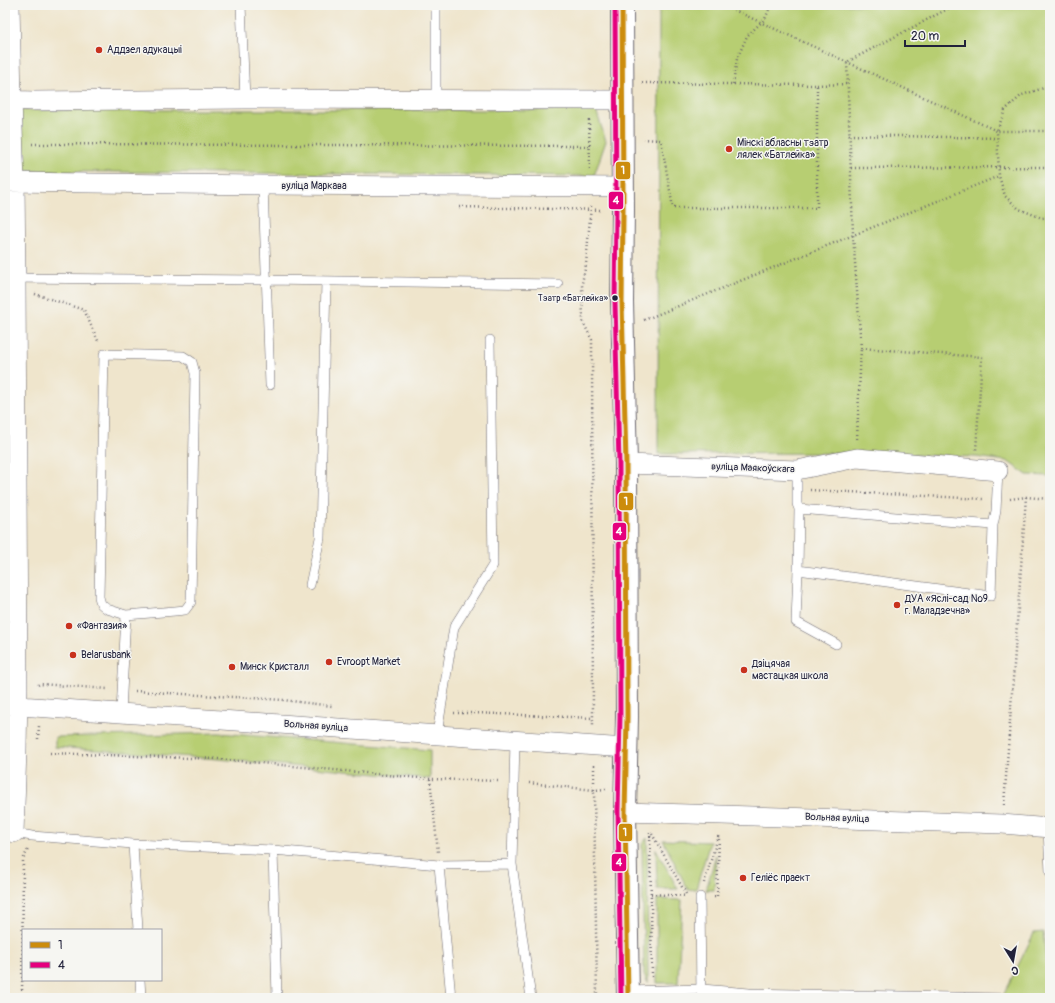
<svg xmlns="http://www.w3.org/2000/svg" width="1055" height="1003" viewBox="0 0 1055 1003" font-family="Pangolin,sans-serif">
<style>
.green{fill:#b7ce72;stroke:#6c7856}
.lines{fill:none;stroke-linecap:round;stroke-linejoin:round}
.service-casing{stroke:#6a666e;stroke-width:10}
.minor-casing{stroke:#6a666e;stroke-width:20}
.tertiary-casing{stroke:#6a666e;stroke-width:24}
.path{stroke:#6a666e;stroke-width:2.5;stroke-dasharray:1 3;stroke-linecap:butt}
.service{stroke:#fff;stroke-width:9}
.minor{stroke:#fff;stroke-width:19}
.tertiary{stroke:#fff;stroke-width:22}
.bus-1-casing{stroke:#f6f6f2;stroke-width:8}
.bus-2-casing{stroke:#f6f6f2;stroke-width:8}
.bus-1{stroke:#cc8c0c;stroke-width:5}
.bus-2{stroke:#e5007d;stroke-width:5}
.poi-dot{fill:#c8321e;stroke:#f6f6f2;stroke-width:1.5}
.bus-dot{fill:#22223b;stroke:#f6f6f2;stroke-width:1.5}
.labels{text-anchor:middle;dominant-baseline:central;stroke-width:3;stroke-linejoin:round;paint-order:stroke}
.bus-label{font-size:9px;fill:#22223b;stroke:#f6f6f2;text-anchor:end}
.poi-label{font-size:10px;fill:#22223b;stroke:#f6f6f2;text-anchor:start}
.street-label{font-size:10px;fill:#22223b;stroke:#f6f6f2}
.line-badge{stroke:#f6f6f2;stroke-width:1.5}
.badge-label{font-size:11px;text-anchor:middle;font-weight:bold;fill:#fff}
</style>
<rect width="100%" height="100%" fill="#f6f6f2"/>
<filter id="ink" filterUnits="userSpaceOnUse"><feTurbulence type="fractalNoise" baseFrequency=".025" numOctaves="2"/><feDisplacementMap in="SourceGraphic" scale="8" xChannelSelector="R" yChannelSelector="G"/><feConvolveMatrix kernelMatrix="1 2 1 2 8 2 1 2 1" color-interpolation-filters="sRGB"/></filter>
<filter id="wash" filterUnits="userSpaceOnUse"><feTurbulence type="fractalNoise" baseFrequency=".012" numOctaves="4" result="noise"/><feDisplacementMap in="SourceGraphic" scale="16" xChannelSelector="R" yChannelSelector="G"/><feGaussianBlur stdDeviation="0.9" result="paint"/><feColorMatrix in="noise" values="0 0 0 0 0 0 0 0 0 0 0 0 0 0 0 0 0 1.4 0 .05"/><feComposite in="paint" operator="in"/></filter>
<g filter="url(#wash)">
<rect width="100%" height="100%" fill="#efe5cc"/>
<path class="green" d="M659,5H1050V476L1027,475L1007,461L976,457L857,453L658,454Z
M5,110H596L606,141L594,176L5,171Z
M219,733L430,750V779L218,759L55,747V737Z
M647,838L648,983L644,974L642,844Z
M663,840L710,842L696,889L688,890Z
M656,849L678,889H657Z
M716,855L714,890H706Z
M657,899L682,900L678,983H657Z
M1043,932L1050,998H1002L1034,933Z"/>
</g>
<g filter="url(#ink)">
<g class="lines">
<g class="service-casing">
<path id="service" d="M241,5L245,99
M436,5V99
M263,185L270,385
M5,278L266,280L558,284
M104,354L183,356L192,362L195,373L191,602L185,610L175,611L126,615L107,609L101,604L99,597Z
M797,470V504L799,509L798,570L991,596L993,525L996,511L998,471
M799,509L993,525
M798,570L796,622L836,644
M310,585L320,538L326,281
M121,712L126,615
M437,734L454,627L493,565L490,340
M1048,828L1050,872
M14,833L32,836L133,844L273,850L277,998
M133,844L138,930
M273,850L439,865L512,864L531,998
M512,864L515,740
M439,865L451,998
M700,897L701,998
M140,980L141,998
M628,991L702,989L749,993L753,996
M749,993L1004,998"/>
</g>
<g class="minor-casing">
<path id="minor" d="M10,5L12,100L15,182L16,278L18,688L17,750L14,833
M5,100L33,101L245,99L622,100
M5,182L263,185L623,187
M626,464L797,470L857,458L998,471
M5,705L626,748
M625,812L1002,824L1050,828"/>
</g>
<g class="tertiary-casing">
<path id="tertiary" d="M622,5L623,210L622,302L626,464L627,717L625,812L628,998"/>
</g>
<path class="path" d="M723,5L997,131L999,176L1005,196L1019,209L1042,218L1050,217
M642,83L817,85V208H673L661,140L644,139
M733,84L737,59L747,36L765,19L771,5
M817,85L848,84
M1050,86L1022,95L1005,110L997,131H1050
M589,120L590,169
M849,135L997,138
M32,144L589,146
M851,168L1050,167
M591,206L586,264L582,283L583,322L592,340L593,726
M459,207L602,210
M35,294L84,310L99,343
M644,320L999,176
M861,348L853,234L847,62L955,5
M857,439L861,348L982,357L976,451
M810,490L983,499
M1010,499L1026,497L1050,499
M38,685L40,684L108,689
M135,691L283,700L332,706
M454,713H475L593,718
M38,739L39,726
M50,753L218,759L430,779L500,781
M594,765V790L606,789
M430,779L438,852
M529,783L594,790L597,998
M1004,805L1026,497
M650,832L652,977
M652,834L686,894
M704,883L719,834
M651,894L687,896
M714,897H717L719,838
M22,998L23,860L28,849"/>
<use href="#service" class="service"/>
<use href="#minor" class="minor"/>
<use href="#tertiary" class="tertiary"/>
<g class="bus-1-casing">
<path id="bus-1" d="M622,5L623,210L622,302L626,464L627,717L625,812L628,998"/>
</g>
<g class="bus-2-casing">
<path id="bus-2" d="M615,5L616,210L615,302L619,464L620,717L618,812L621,998"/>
</g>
<use href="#bus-1" class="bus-1"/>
<use href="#bus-2" class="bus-2"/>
</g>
</g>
<g class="poi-dot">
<circle cx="99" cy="50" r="4"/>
<circle cx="729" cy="149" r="4"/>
<circle cx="897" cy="605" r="4"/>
<circle cx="69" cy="626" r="4"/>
<circle cx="73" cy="655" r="4"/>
<circle cx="329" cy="662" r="4"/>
<circle cx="232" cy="667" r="4"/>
<circle cx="744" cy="670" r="4"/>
<circle cx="743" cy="878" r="4"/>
</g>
<circle class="bus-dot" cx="615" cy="298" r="3.5"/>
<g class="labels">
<g class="bus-label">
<text x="608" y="298">Тэатр «Батлейка»</text>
</g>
<g class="poi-label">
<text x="107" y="50">Аддзел адукацыі</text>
<text x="737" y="143">Мінскі абласны тэатр<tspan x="737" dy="12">лялек «Батлейка»</tspan></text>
<text x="905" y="599">ДУА «Яслі-сад №9<tspan x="905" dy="12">г. Маладзечна»</tspan></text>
<text x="77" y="626">«Фантазия»</text>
<text x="81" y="655">Belarusbank</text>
<text x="337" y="662">Evroopt Market</text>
<text x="752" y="664">Дзіцячая<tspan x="752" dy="12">мастацкая школа</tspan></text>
<text x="240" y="667">Минск Кристалл</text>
<text x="751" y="878">Геліёс праект</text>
</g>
<g class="street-label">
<text x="314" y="186">вуліца Маркава</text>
<text transform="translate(753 468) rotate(2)">вуліца Маякоўскага</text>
<text transform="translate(316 726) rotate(4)">Вольная вуліца</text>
<text transform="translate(837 818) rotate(2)">Вольная вуліца</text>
</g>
</g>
<g class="line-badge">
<rect x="615" y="161" width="16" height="19" rx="4" fill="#cc8c0c"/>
<rect x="608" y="191" width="16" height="19" rx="4" fill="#e5007d"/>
<rect x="618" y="492" width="16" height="19" rx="4" fill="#cc8c0c"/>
<rect x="612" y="522" width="15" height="19" rx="4" fill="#e5007d"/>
<rect x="618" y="823" width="15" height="19" rx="4" fill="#cc8c0c"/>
<rect x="611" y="853" width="16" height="19" rx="4" fill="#e5007d"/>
</g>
<g class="badge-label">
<text x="623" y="174">1</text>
<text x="616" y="204">4</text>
<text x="626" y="505">1</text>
<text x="619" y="535">4</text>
<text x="625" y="836">1</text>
<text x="619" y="866">4</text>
</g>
<rect width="1055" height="1003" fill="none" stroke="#f6f6f2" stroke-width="20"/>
<rect x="22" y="929" width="140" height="52" fill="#f6f6f2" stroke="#a1a1a9"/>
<rect x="30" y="942" width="20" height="6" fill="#cc8c0c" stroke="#a1a1a9"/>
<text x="58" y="949" font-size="12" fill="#22223b">1</text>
<rect x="30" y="962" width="20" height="6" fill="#e5007d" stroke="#a1a1a9"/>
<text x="58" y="969" font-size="12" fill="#22223b">4</text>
<g transform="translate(1013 961) rotate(169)" stroke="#f6f6f2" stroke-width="3" paint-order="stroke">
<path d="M0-3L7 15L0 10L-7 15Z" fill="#22223b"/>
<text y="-6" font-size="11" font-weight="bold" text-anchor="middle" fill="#22223b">С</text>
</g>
<path d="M905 40v6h60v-6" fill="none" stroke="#22223b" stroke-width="2"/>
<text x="911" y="40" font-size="12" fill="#22223b" stroke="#f6f6f2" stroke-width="3" paint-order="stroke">20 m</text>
</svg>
